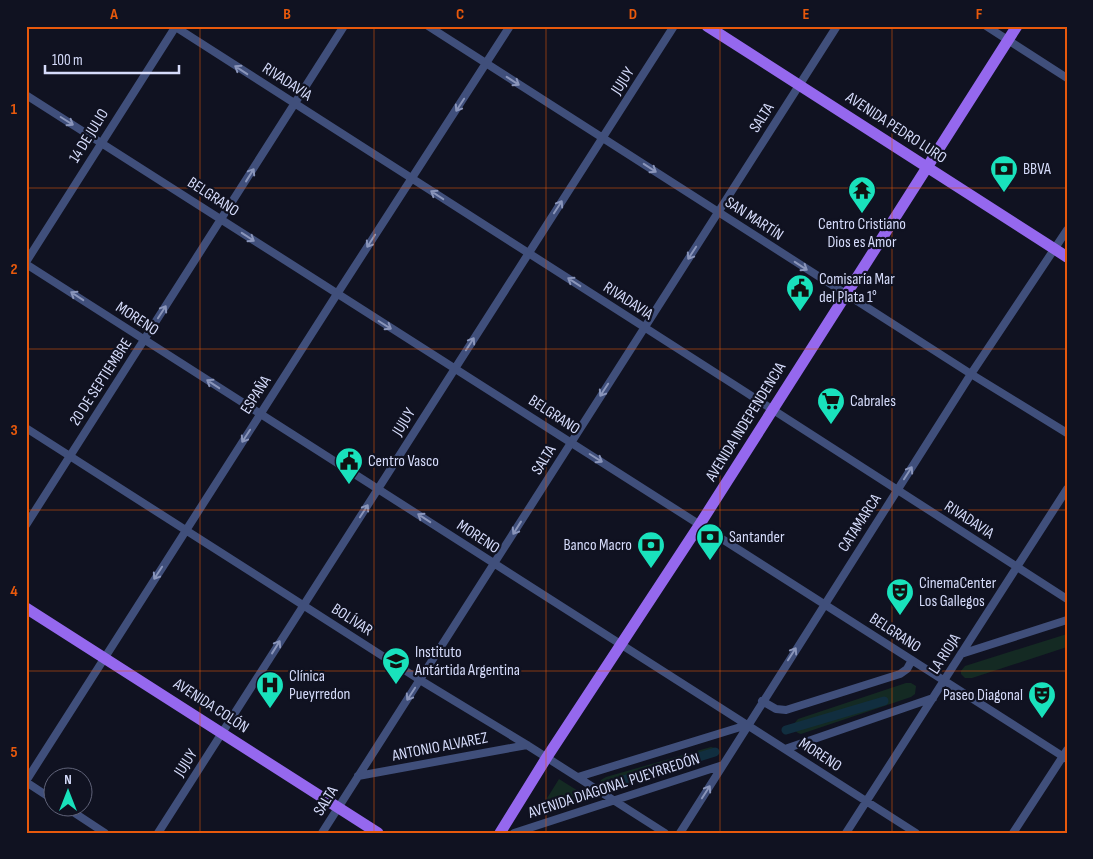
<svg xmlns="http://www.w3.org/2000/svg" width="1093" height="859" viewBox="0 0 1093 859" font-family="'Sofia Sans Condensed',sans-serif">
<style>
.green{fill:#142a23}
.lines{fill:none;stroke-linecap:round;stroke-linejoin:round}
.canal{stroke:#112e3f;stroke-width:9}
.minor{stroke:#404f7b;stroke-width:8}
.primary{stroke:#9568ee;stroke-width:11}
.oneway{stroke:#8a95ba}
.grid{fill:none;stroke:#e8590c;stroke-width:1;stroke-opacity:0.55}
.labels{text-anchor:middle;dominant-baseline:central;stroke-width:4.5;stroke-linejoin:round;paint-order:stroke}
.street-label{font-size:16px;fill:#d5dbfa;stroke:#101221}
.poi-label{font-size:16px;fill:#d5dbfa;stroke:#101221;text-anchor:start}
.neatline{fill:none;stroke:#e8590c;stroke-width:2}
.grid-label{font-size:16px;text-anchor:middle;font-weight:bold;fill:#e8590c}
</style>
<rect width="100%" height="100%" fill="#101221"/>
<path class="green" d="M1067,634V647L972,678H965L961,674V671L965,666Z
M906,683H911L916,686L915,694L911,697L801,734L798,733L793,729V725L798,719Z
M711,747L718,749L717,753L714,755L604,787L600,783L601,780L606,777Z
M559,779L591,799L536,816Z"/>
<g class="lines">
<path class="canal" d="M786,730L884,701
M607,785L715,752"/>
<path class="minor" d="M174,26L733,384L1067,599
M428,26L971,374L1067,433
M986,26L1067,78
M26,95L1067,759
M26,262L176,26
M26,264L916,833
M26,428L420,680L527,745L665,833
M26,525L344,26
M961,654L1067,620
M762,701L776,709L786,710L900,674L907,669L912,660
M785,749L933,698
M358,776L527,745
M578,777L747,725
M26,781L337,294L510,26
M26,782L52,799
M64,806L105,833
M158,833L674,26
M322,833L837,26
M514,833L723,765
M680,833L971,374L1067,230
M846,833L1067,489
M1013,833L1067,750"/>
<path class="primary" d="M707,26L1067,257
M26,608L378,833
M500,833L547,757L700,524L1017,26"/>
</g>
<defs><path id="oneway-shaft" d="M-6 0H5M1.5-3L5.5 0L1.5 3" fill="none" stroke-width="1.6" stroke-linecap="round" stroke-linejoin="round" transform="scale(1.25)"/></defs>
<g class="oneway">
<use href="#oneway-shaft" transform="translate(241 70) rotate(-147)"/>
<use href="#oneway-shaft" transform="translate(513 81) rotate(33)"/>
<use href="#oneway-shaft" transform="translate(460 105) rotate(123)"/>
<use href="#oneway-shaft" transform="translate(67 121) rotate(32)"/>
<use href="#oneway-shaft" transform="translate(650 168) rotate(33)"/>
<use href="#oneway-shaft" transform="translate(250 175) rotate(-58)"/>
<use href="#oneway-shaft" transform="translate(437 195) rotate(-147)"/>
<use href="#oneway-shaft" transform="translate(558 207) rotate(-57)"/>
<use href="#oneway-shaft" transform="translate(248 237) rotate(33)"/>
<use href="#oneway-shaft" transform="translate(371 241) rotate(123)"/>
<use href="#oneway-shaft" transform="translate(692 253) rotate(123)"/>
<use href="#oneway-shaft" transform="translate(801 266) rotate(33)"/>
<use href="#oneway-shaft" transform="translate(574 282) rotate(-147)"/>
<use href="#oneway-shaft" transform="translate(77 296) rotate(-147)"/>
<use href="#oneway-shaft" transform="translate(162 312) rotate(-57)"/>
<use href="#oneway-shaft" transform="translate(385 325) rotate(32)"/>
<use href="#oneway-shaft" transform="translate(470 344) rotate(-57)"/>
<use href="#oneway-shaft" transform="translate(213 384) rotate(-147)"/>
<use href="#oneway-shaft" transform="translate(604 390) rotate(123)"/>
<use href="#oneway-shaft" transform="translate(246 436) rotate(123)"/>
<use href="#oneway-shaft" transform="translate(596 458) rotate(32)"/>
<use href="#oneway-shaft" transform="translate(908 473) rotate(-57)"/>
<use href="#oneway-shaft" transform="translate(364 511) rotate(-57)"/>
<use href="#oneway-shaft" transform="translate(424 518) rotate(-147)"/>
<use href="#oneway-shaft" transform="translate(517 528) rotate(122)"/>
<use href="#oneway-shaft" transform="translate(158 573) rotate(123)"/>
<use href="#oneway-shaft" transform="translate(276 647) rotate(-58)"/>
<use href="#oneway-shaft" transform="translate(792 654) rotate(-57)"/>
<use href="#oneway-shaft" transform="translate(411 694) rotate(123)"/>
<use href="#oneway-shaft" transform="translate(706 792) rotate(-57)"/>
</g>
<path class="grid" d="M200,26V833M374,26V833M546,26V833M720,26V833M892,26V833M26,188H1067M26,349H1067M26,510H1067M26,671H1067"/>
<defs>
<g id="bank-pin" transform="scale(1.4375)"><path d="M0 17L-7.5 6A9.5 9.5 0 1 1 7.5 6Z" fill="#19e2bc" stroke="#101221"/><path d="M-6-4H6V4H-6ZM0-2.3a2.3 2.3 0 1 0 0 4.6a2.3 2.3 0 1 0 0-4.6Z" fill="#111"/></g>
<g id="temple-pin" transform="scale(1.4375)"><path d="M0 17L-7.5 6A9.5 9.5 0 1 1 7.5 6Z" fill="#19e2bc" stroke="#101221"/><path d="M0-6L5-2H3V0L6.5 2.5H4V6H1.5V3h-3V6H-4V2.5H-6.5L-3 0V-2H-5Z" fill="#111"/></g>
<g id="civic-pin" transform="scale(1.4375)"><path d="M0 17L-7.5 6A9.5 9.5 0 1 1 7.5 6Z" fill="#19e2bc" stroke="#101221"/><path d="M-.6-6.5H3V-4.5H.6V-3L4-1V1h2V6H-6V1h2V-1L-.6-3ZM-1.2 2.5V6h2.4V2.5Z" fill="#111"/></g>
<g id="supermarket-pin" transform="scale(1.4375)"><path d="M0 17L-7.5 6A9.5 9.5 0 1 1 7.5 6Z" fill="#19e2bc" stroke="#101221"/><path d="M-6-5.5h2.5l.6 2H6L4.5 2H-2.5L-4.4-4H-6ZM-1.5 3.2a1.3 1.3 0 1 0 .1 0ZM3 3.2a1.3 1.3 0 1 0 .1 0Z" fill="#111"/></g>
<g id="theatre-pin" transform="scale(1.4375)"><path d="M0 17L-7.5 6A9.5 9.5 0 1 1 7.5 6Z" fill="#19e2bc" stroke="#101221"/><path d="M-5-5.5Q0-4 5-5.5V0Q5 5 0 6Q-5 5-5 0ZM-3.3-2.5H-1v1.5H-3.3ZM1-2.5H3.3v1.5H1ZM-2.8 1Q0 5.5 2.8 1Z" fill="#111"/></g>
<g id="school-pin" transform="scale(1.4375)"><path d="M0 17L-7.5 6A9.5 9.5 0 1 1 7.5 6Z" fill="#19e2bc" stroke="#101221"/><path d="M0-5L7-2L0 1L-7-2ZM-4 1L0 2.5L4 1V4Q0 6-4 4Z" fill="#111"/></g>
<g id="hospital-pin" transform="scale(1.4375)"><path d="M0 17L-7.5 6A9.5 9.5 0 1 1 7.5 6Z" fill="#19e2bc" stroke="#101221"/><path d="M-5-5h3v3.5h4V-5h3V5h-3V1.5h-4V5h-3Z" fill="#111"/></g>
</defs>
<g fill-rule="evenodd">
<use href="#bank-pin" x="1004" y="169"/>
<use href="#temple-pin" x="862" y="190"/>
<use href="#civic-pin" x="800" y="288"/>
<use href="#supermarket-pin" x="831" y="401"/>
<use href="#civic-pin" x="349" y="461"/>
<use href="#bank-pin" x="710" y="537"/>
<use href="#bank-pin" x="651" y="545"/>
<use href="#theatre-pin" x="900" y="592"/>
<use href="#school-pin" x="396" y="661"/>
<use href="#hospital-pin" x="270" y="685"/>
<use href="#theatre-pin" x="1042" y="695"/>
</g>
<g class="labels">
<g class="street-label">
<text transform="translate(623 81) rotate(-57)">JUJUY</text>
<text transform="translate(287 82) rotate(33)">RIVADAVIA</text>
<text transform="translate(762 118) rotate(-57)">SALTA</text>
<text transform="translate(896 128) rotate(33)">AVENIDA PEDRO LURO</text>
<text transform="translate(89 136) rotate(-58)">14 DE JULIO</text>
<text transform="translate(213 197) rotate(33)">BELGRANO</text>
<text transform="translate(754 219) rotate(33)">SAN MARTÍN</text>
<text transform="translate(628 301) rotate(33)">RIVADAVIA</text>
<text transform="translate(137 319) rotate(33)">MORENO</text>
<text transform="translate(101 382) rotate(-57)">20 DE SEPTIEMBRE</text>
<text transform="translate(256 395) rotate(-57)">ESPAÑA</text>
<text transform="translate(554 415) rotate(33)">BELGRANO</text>
<text transform="translate(404 422) rotate(-58)">JUJUY</text>
<text transform="translate(746 422) rotate(-58)">AVENIDA INDEPENDENCIA</text>
<text transform="translate(544 460) rotate(-58)">SALTA</text>
<text transform="translate(969 520) rotate(33)">RIVADAVIA</text>
<text transform="translate(860 523) rotate(-57)">CATAMARCA</text>
<text transform="translate(478 537) rotate(33)">MORENO</text>
<text transform="translate(352 620) rotate(33)">BOLÍVAR</text>
<text transform="translate(895 633) rotate(33)">BELGRANO</text>
<text transform="translate(945 654) rotate(-57)">LA RIOJA</text>
<text transform="translate(211 706) rotate(33)">AVENIDA COLÓN</text>
<text transform="translate(440 747) rotate(-11)">ANTONIO ALVAREZ</text>
<text transform="translate(820 755) rotate(33)">MORENO</text>
<text transform="translate(186 763) rotate(-57)">JUJUY</text>
<text transform="translate(614 786) rotate(-18)">AVENIDA DIAGONAL PUEYRREDÓN</text>
<text transform="translate(326 801) rotate(-58)">SALTA</text>
</g>
<g class="poi-label">
<text x="1023" y="169">BBVA</text>
<text x="862" y="224" text-anchor="middle">Centro Cristiano<tspan x="862" dy="18">Dios es Amor</tspan></text>
<text x="819" y="279">Comisaría Mar<tspan x="819" dy="18">del Plata 1°</tspan></text>
<text x="850" y="401">Cabrales</text>
<text x="368" y="461">Centro Vasco</text>
<text x="729" y="537">Santander</text>
<text x="632" y="545" text-anchor="end">Banco Macro</text>
<text x="919" y="583">CinemaCenter<tspan x="919" dy="18">Los Gallegos</tspan></text>
<text x="415" y="652">Instituto<tspan x="415" dy="18">Antártida Argentina</tspan></text>
<text x="289" y="676">Clínica<tspan x="289" dy="18">Pueyrredon</tspan></text>
<text x="1023" y="695" text-anchor="end">Paseo Diagonal</text>
</g>
</g>
<rect width="1093" height="859" fill="none" stroke="#101221" stroke-width="55"/>
<g transform="translate(68 792)"><circle r="24" fill="#101221" stroke="#5f6278"/>
<path d="M0-4L9 19L0 12L-9 19Z" fill="#19e2bc"/>
<text y="-8" font-size="14" font-weight="bold" text-anchor="middle" fill="#d5dbfa">N</text>
</g>
<path d="M45 65v8h134v-8" fill="none" stroke="#d5dbfa" stroke-width="2.5"/>
<text x="52" y="65" font-size="15" fill="#d5dbfa" stroke="#101221" stroke-width="4" paint-order="stroke">100 m</text>
<rect x="28" y="28" width="1038" height="804" class="neatline"/>
<g class="grid-label">
<text x="114" y="19">A</text>
<text x="287" y="19">B</text>
<text x="460" y="19">C</text>
<text x="633" y="19">D</text>
<text x="806" y="19">E</text>
<text x="979" y="19">F</text>
<text x="14" y="114">1</text>
<text x="14" y="274">2</text>
<text x="14" y="435">3</text>
<text x="14" y="596">4</text>
<text x="14" y="757">5</text>
</g>
</svg>
